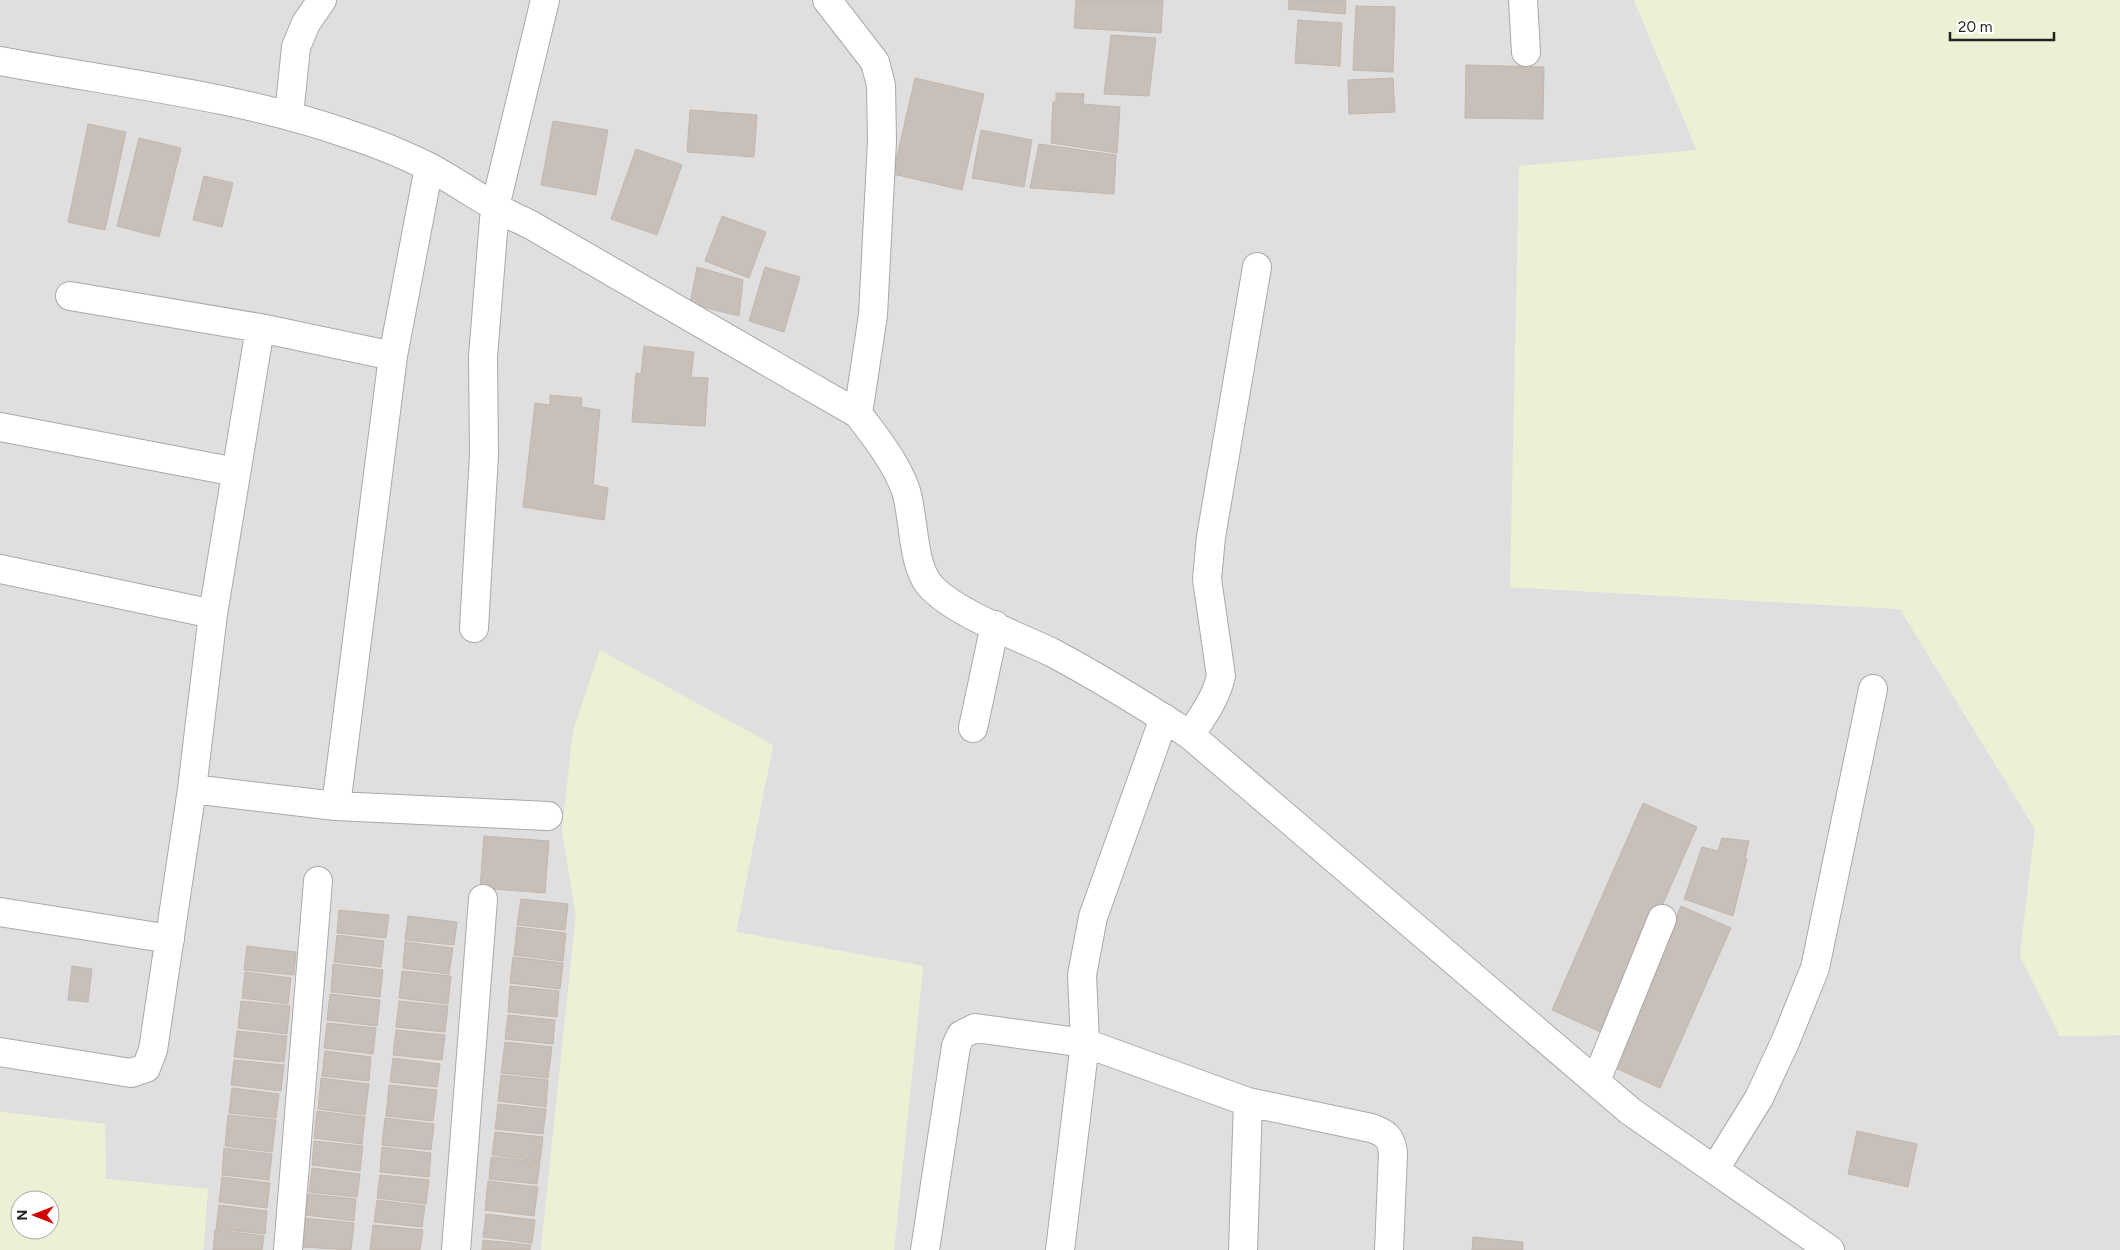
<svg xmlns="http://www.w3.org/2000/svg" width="2120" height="1250" viewBox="0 0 2120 1250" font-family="Figtree,sans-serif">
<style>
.residential{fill:#e0dfdf}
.farmland{fill:#eef0d5;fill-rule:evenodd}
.building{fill:#c7bfb8;stroke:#c4b6ab}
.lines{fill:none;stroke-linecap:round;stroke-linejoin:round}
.minor-casing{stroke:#a9a9a9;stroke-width:30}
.minor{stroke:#fff;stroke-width:28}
</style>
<rect width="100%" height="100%" fill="#f2efe9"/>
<path class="residential" d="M0,0H1634L1697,151L1510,587L1900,609L2035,829L2020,956L2060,1036L2120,1035V1250H894L923,966L736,932L773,745L562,829L576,915L541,1250H203L208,1189L106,1179L104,1124L0,1112Z"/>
<path class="farmland" d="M1634,0H2120V1035L2060,1036L2020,956L2035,829L1900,609L1510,587L1519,166L1697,150Z
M600,650L773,745L736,932L923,966L894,1250H541L576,915L562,829L573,731Z
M0,1112L105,1124L106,1179L208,1189L203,1250H0ZM20,1200H50V1230H20Z"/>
<path class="building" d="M1076,0H1163L1161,33L1074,28Z
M1289,0H1346L1345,14L1288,9Z
M1356,6L1395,7L1393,72L1353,70Z
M1298,20L1342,23L1340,66L1295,63Z
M1111,35L1156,38L1149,96L1104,94Z
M1466,65L1544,67L1543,119L1465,118Z
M915,78L984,94L962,190L893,174Z
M1393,78L1395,112L1349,114L1348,80Z
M1056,93L1084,94L1083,104L1120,107L1117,153L1051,143L1053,102H1056Z
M690,110L757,115L754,157L687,152Z
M553,121L608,130L596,195L541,185Z
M88,124L126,132L105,230L68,222Z
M981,130L1032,140L1024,187L972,178Z
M139,138L181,148L159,237L117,226Z
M1039,144L1116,155L1114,194L1030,188Z
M636,149L682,165L657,235L611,219Z
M204,176L233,183L222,227L193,220Z
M722,216L766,232L749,278L705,261Z
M697,267L743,280L739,316L690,304Z
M765,267L800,277L784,332L749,321Z
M644,346L694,352L691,377L708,378L705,426L632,422L636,373L641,374Z
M550,395L582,398L581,407L600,410L593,485L608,488L604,520L523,507L535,403L550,405Z
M1643,803L1697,827L1605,1034L1552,1010Z
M484,836L549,841L545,893L480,888Z
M1722,838L1749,841L1745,859H1747L1733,916L1684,899L1702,847L1718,851Z
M521,899L568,904L565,930L517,925Z
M1681,906L1731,928L1660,1088L1611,1066Z
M339,910L389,915L386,938L337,933Z
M408,916L457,922L454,945L405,940Z
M517,927L566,933L563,961L514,955Z
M337,935L384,941L381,967L334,962Z
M405,942L453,948L449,974L403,968Z
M247,946L296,952L294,975L244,970Z
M513,957L563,963L560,989L510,983Z
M333,964L383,970L380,997L331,992Z
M72,966L92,969L88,1002L68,1000Z
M402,971L451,976L448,1004L399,998Z
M245,972L291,978L288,1004L242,998Z
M510,986L559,991L557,1017L508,1012Z
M330,994L380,1000L377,1026L327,1020Z
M241,1001L290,1006L287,1034L238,1028Z
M399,1001L448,1006L445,1032L396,1027Z
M508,1015L555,1020L553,1044L505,1039Z
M327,1023L376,1028L373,1054L324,1048Z
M396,1030L445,1035L442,1060L393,1055Z
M237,1031L287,1036L284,1062L234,1057Z
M505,1042L552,1047L548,1078L501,1073Z
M325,1051L371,1057L369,1081L322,1076Z
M393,1058L440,1064L437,1087L390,1082Z
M234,1060L284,1065L281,1091L231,1085Z
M501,1075L548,1080L546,1107L498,1101Z
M321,1078L369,1084L365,1115L318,1109Z
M389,1085L437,1090L433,1121L386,1116Z
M232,1088L279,1094L276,1118L229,1113Z
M498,1104L546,1109L543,1134L495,1129Z
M317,1111L365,1117L362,1144L314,1138Z
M228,1115L276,1120L272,1152L225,1146Z
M385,1118L434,1124L431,1150L382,1145Z
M1857,1131L1917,1144L1908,1187L1848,1174Z
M495,1132L543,1137L540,1161L492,1155Z
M314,1141L363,1146L360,1171L312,1165Z
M382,1147L431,1153L429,1177L380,1172Z
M224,1148L272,1154L269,1180L222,1175Z
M491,1157L540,1162L537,1184L489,1179Z
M312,1168L360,1174L357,1197L309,1192Z
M380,1175L429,1180L426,1204L377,1198Z
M222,1177L270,1183L267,1208L219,1202Z
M488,1181L538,1187L534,1216L485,1210Z
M308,1194L356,1199L354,1221L306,1215Z
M377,1200L425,1206L422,1227L374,1222Z
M219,1205L267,1211L265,1234L216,1229Z
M486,1214L535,1220L532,1243L483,1237Z
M305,1218L354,1223L351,1250L302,1247Z
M373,1225L423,1230L420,1250H370Z
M215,1230L264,1236L262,1250H213Z
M1473,1237L1523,1242V1250H1472Z
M483,1240L531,1245L530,1250H482Z"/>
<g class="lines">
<g class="minor-casing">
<path id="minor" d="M827,0L875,62L881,85L882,141L873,315L858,414
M1523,0L1526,52
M0,61C116,83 236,95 348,134C376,143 403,154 429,167C451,179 472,193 494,206C505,213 519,219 531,225L858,414C875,436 897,464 906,491C914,517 912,561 928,583C949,611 1020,637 1053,653C1100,678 1145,706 1190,735L1630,1111L1830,1250
M289,115L296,47L306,23L322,0
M70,296L260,328L393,356
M0,427L236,472
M0,569L213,614
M474,628L484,455L483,357L495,207L545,0
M973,728L995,625
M1190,735C1203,716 1216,698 1221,676L1207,579L1211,537L1257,267
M192,789L336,806L548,816
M336,806L393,356L429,167
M0,912L170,939
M0,1052L131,1073L146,1068L153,1050L192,789L213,614L260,328
M1596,1081L1662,919
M1715,1169L1759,1098L1786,1040L1815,968L1873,689
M288,1250L318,881
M456,1250L483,899
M925,1250L956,1046L961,1035L975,1028L1085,1043L1248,1102L1371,1128C1386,1133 1391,1137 1393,1153L1389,1250
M1060,1250L1085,1043L1082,975L1093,917L1164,718
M1243,1250L1248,1102"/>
</g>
<use href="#minor" class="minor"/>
</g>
<g transform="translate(35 1215) rotate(270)"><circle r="24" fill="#ffffff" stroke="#a7a7a7"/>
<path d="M0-4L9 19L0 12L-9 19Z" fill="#d40000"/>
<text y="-8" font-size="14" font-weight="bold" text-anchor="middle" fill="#222222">N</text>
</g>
<path d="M1950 32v8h104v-8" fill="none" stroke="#222222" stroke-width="2.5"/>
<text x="1958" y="32" font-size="15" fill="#222222" stroke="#ffffff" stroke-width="4" paint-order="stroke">20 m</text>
</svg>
